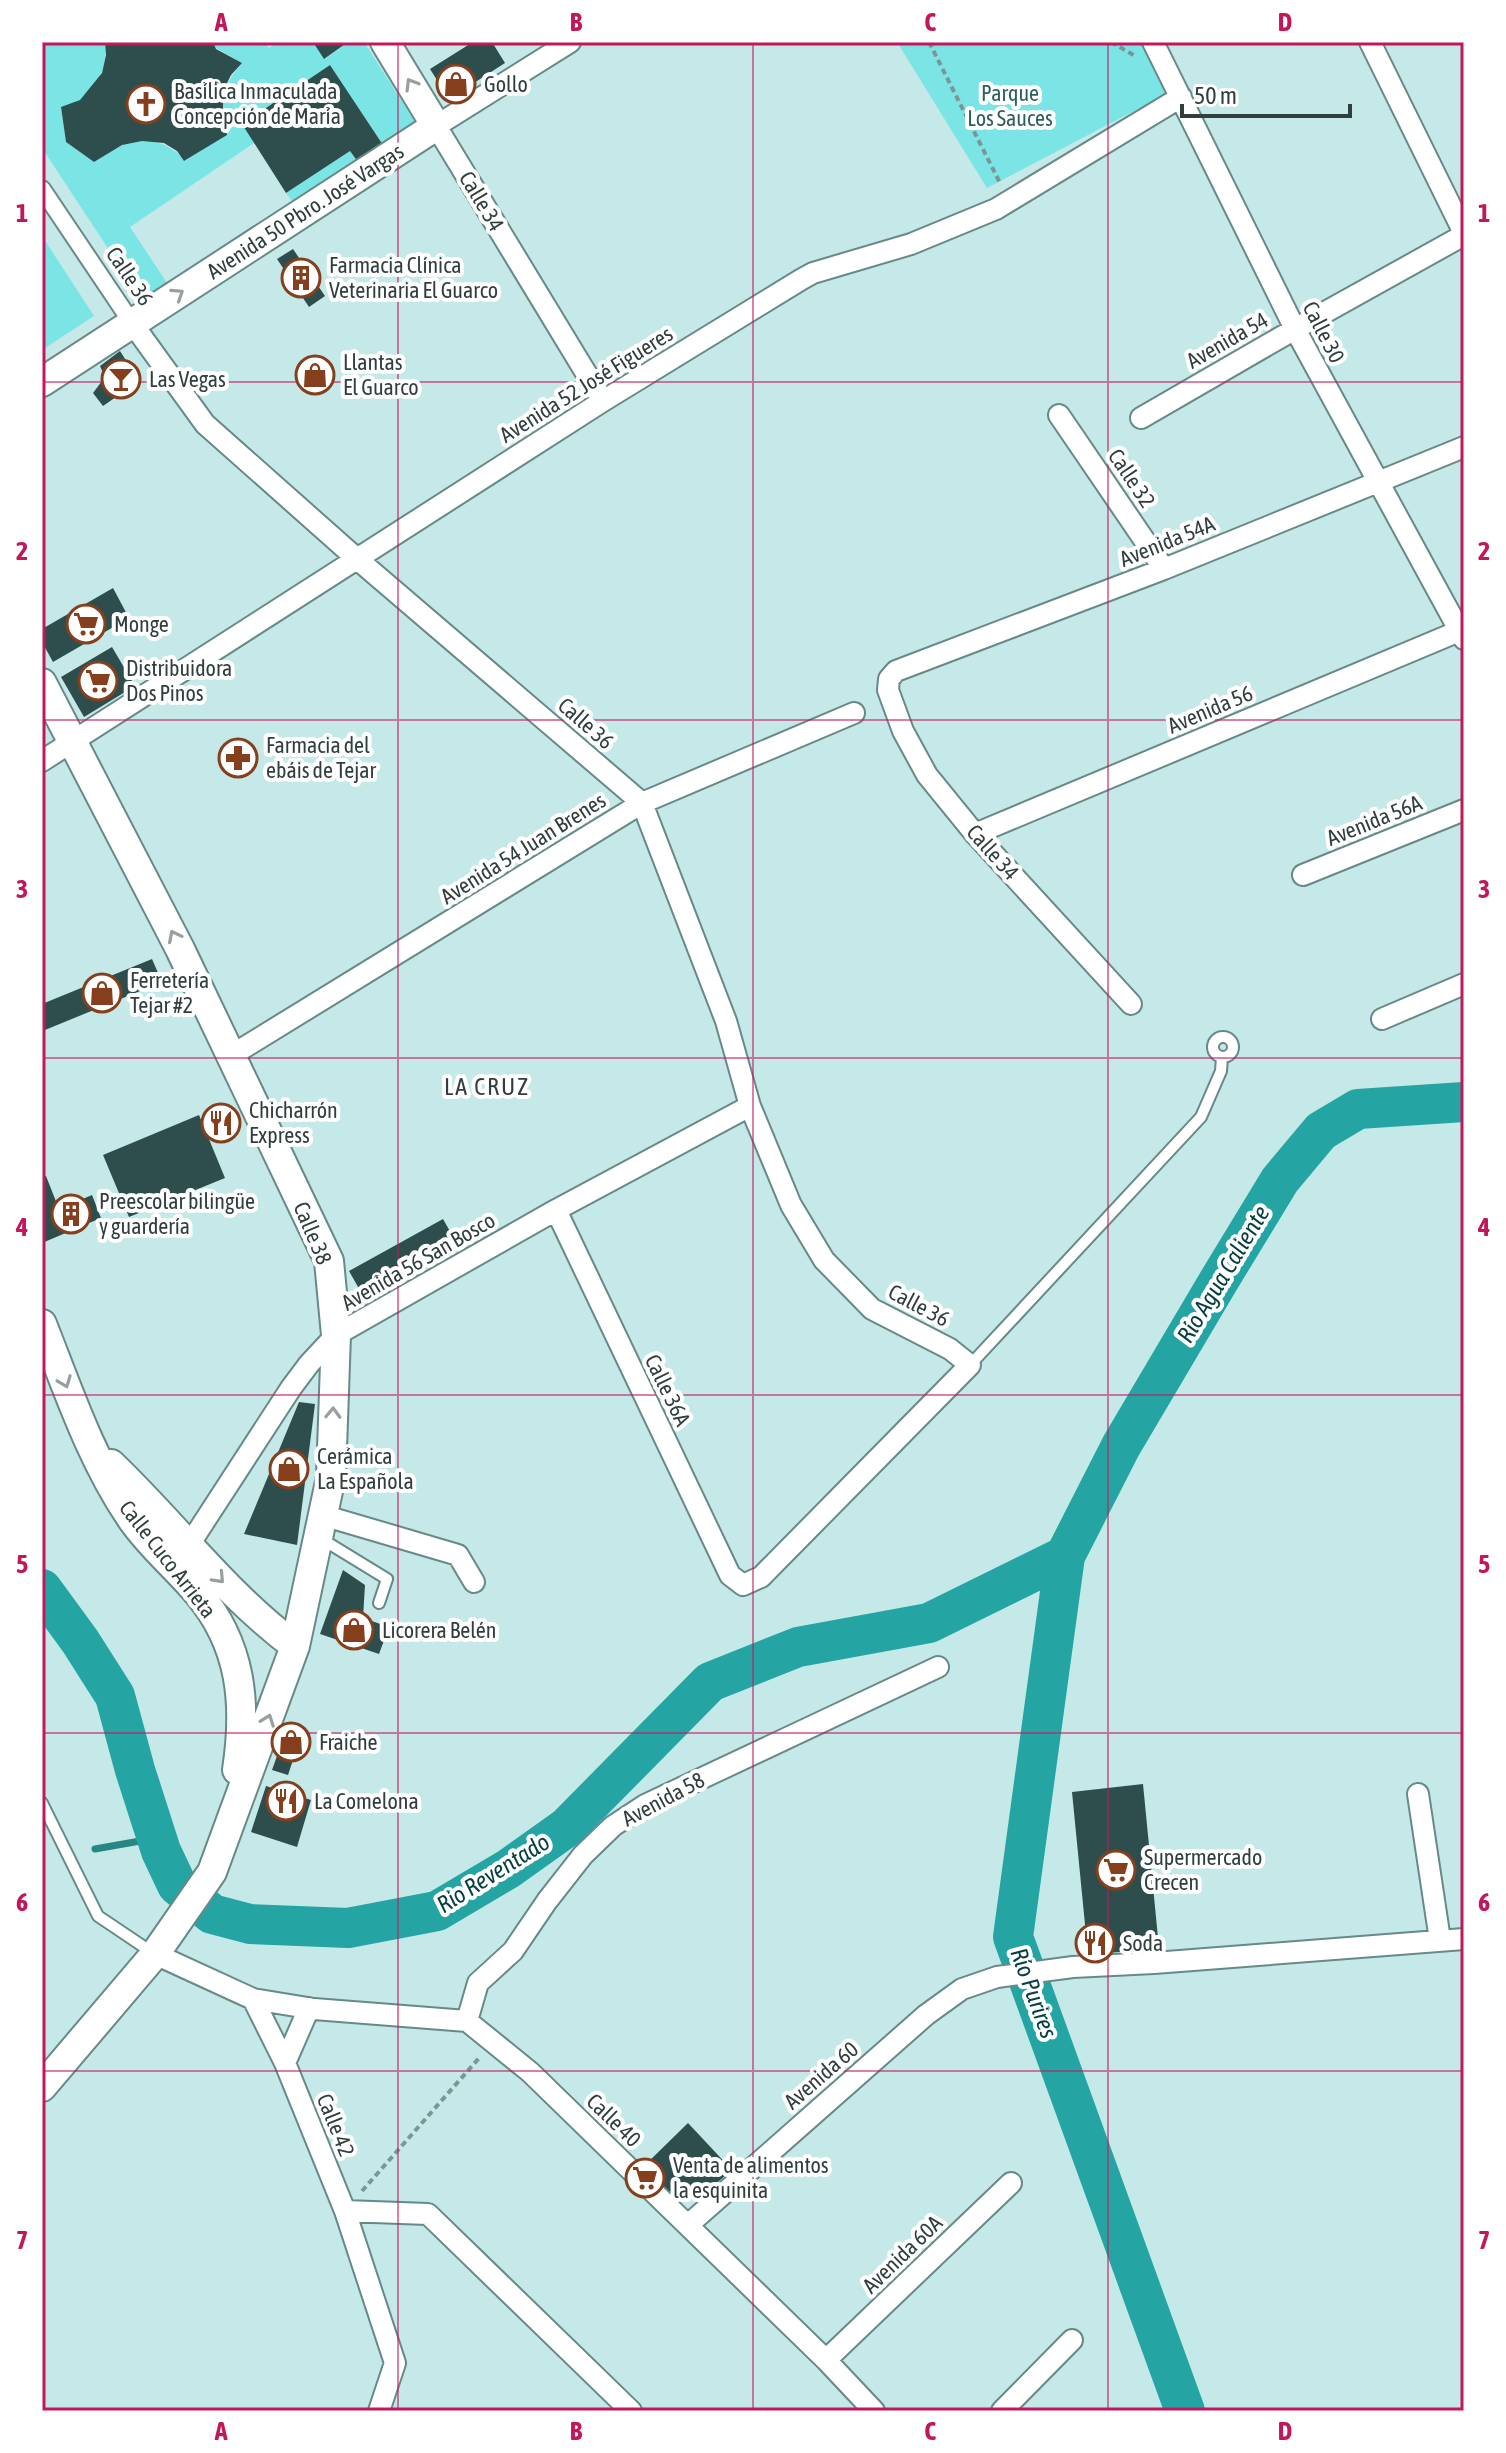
<svg xmlns="http://www.w3.org/2000/svg" width="1506" height="2453" viewBox="0 0 1506 2453" font-family="'Asap Condensed',sans-serif">
<style>
.green{fill:#7ae5e4}
.lines{fill:none;stroke-linecap:round;stroke-linejoin:round}
.stream{stroke:#288685;stroke-width:7}
.river{stroke:#24a5a4;stroke-width:40}
.building{fill:#2e4e4e}
.service-casing{stroke:#678988;stroke-width:14}
.pedestrian-casing{stroke:#678988;stroke-width:20}
.minor-casing{stroke:#678988;stroke-width:24}
.secondary-casing{stroke:#678988;stroke-width:32}
.path{stroke:#7c9695;stroke-width:4;stroke-dasharray:6 4;stroke-linecap:butt}
.service{stroke:#fff;stroke-width:10}
.pedestrian{stroke:#fff;stroke-width:16}
.minor{stroke:#fff;stroke-width:20}
.secondary{stroke:#fff;stroke-width:28}
.oneway{stroke:#989f9e}
.grid{fill:none;stroke:#c2185b;stroke-width:2;stroke-opacity:0.55}
.labels{text-anchor:middle;dominant-baseline:central;stroke-width:8;stroke-linejoin:round;paint-order:stroke}
.poi-label{font-size:22px;fill:#303f3e;stroke:#fff;text-anchor:start}
.park-label{font-size:22px;fill:#2d5f5e;stroke:#fff}
.street-label{font-size:22px;fill:#303f3e;stroke:#fff}
.neighbourhood-label{font-size:24px;letter-spacing:2px;fill:#303f3e;stroke:#fff}
.water-label{font-size:24px;font-style:italic;fill:#063f3f;stroke:#fff}
.neatline{fill:none;stroke:#c2185b;stroke-width:3}
.grid-label{font-size:26px;text-anchor:middle;font-weight:bold;fill:#c2185b}
</style>
<rect width="100%" height="100%" fill="#c4e9e8"/>
<path class="green" d="M42,42H105C108,64 99,87 80,100C75,104 67,105 61,108L66,142L94,162C103,157 112,149 121,145C144,135 170,142 185,161L226,135C220,103 220,89 242,63L216,48L213,42H264L269,48L277,42H313L325,59L348,42H364L417,125L383,145L330,65L243,123L254,143L130,227L169,286L144,303L42,148Z
M897,42H1149L1172,91L987,188Z
M350,151L358,162L293,202L286,193Z
M42,236L94,316L42,350Z"/>
<g class="lines">
<path class="stream" d="M95,1849L157,1838"/>
<path class="river" d="M42,1589L80,1641L115,1696L135,1770L161,1851L177,1885L212,1914L250,1924L348,1928L437,1911L508,1869L567,1827L710,1682L798,1647L929,1623L1065,1556
M1185,2411L1013,1937L1065,1556L1121,1446L1218,1282L1280,1180L1321,1131L1358,1109L1464,1102"/>
</g>
<path class="building" d="M105,42H213L216,49L242,63L231,75L223,91V114L227,135L184,161L177,151L164,143L142,141L122,145L94,162L66,142L61,107L80,100L102,73L106,55Z
M313,42H348L324,59Z
M473,42H492L505,63L449,99L430,69Z
M330,65L383,145L358,162L350,151L286,193L242,124Z
M293,249L325,296L309,307L277,259Z
M120,351L139,381L103,406L93,393L105,377L100,366Z
M113,588L129,618L53,662L42,642V629Z
M112,647L135,686L84,717L61,677Z
M152,959L162,982L45,1030L42,1022V1004Z
M199,1115L225,1178L129,1217L103,1155Z
M46,1176L59,1209L92,1195L101,1218L42,1243V1178Z
M443,1219L460,1249L366,1301L349,1271Z
M299,1402L315,1404L297,1545L244,1534Z
M343,1570L365,1585L363,1618L389,1627L379,1654L320,1634Z
M289,1722L304,1727L288,1775L272,1770Z
M1143,1784L1159,1948L1088,1955L1072,1792Z
M266,1786L311,1800L297,1847L251,1832Z
M688,2123L732,2170L699,2198L673,2196L643,2167Z"/>
<g class="lines">
<g class="service-casing">
<path id="service" d="M1213 1047a10 10 0 1 1 20 0a10 10 0 1 1-20 0Z
M970,1365L1201,1117L1221,1071L1222,1057
M320,1538L387,1579L379,1603
M42,1803L98,1916L153,1953"/>
</g>
<g class="pedestrian-casing">
<path id="pedestrian" d="M42,189L132,323"/>
</g>
<g class="minor-casing">
<path id="minor" d="M570,42L436,126L603,401
M1153,42L1295,329L1464,639
M1370,42L1464,233
M132,323L205,424L356,558L642,803L726,1021L750,1106L791,1205L824,1260L872,1309L950,1349L970,1365L761,1577L743,1585L730,1575L556,1210
M1059,415L1164,569
M1141,418L1295,329L1464,235
M42,761L603,401L802,279L813,273L911,244L996,209L1181,97
M975,834L1464,629
M1303,875L1464,810
M1131,1004L975,834L927,775L903,731L888,690L889,679L896,671L1164,569L1464,447
M1382,1019L1464,984
M232,1055L642,803L854,713
M322,1515L458,1555L474,1582
M189,1545L291,1388L309,1364L336,1335L556,1210L750,1106
M1418,1794L1440,1940
M155,1954L253,1999L285,2063L345,2211L428,2214L631,2411
M253,1999L314,2009L467,2021L530,2072L826,2360L874,2411
M467,2021L478,1983L513,1951L547,1901L583,1855L613,1826L645,1805L938,1667
M285,2063L309,2008
M345,2211L395,2363L379,2411
M688,2225L926,2015L962,1989L997,1977L1073,1967L1154,1963L1464,1939
M826,2360L1011,2183
M1002,2411L1072,2340"/>
</g>
<g class="secondary-casing">
<path id="secondary" d="M42,382L436,126L385,42
M42,683L180,949L329,1261L336,1335L331,1477L295,1646L212,1872L155,1954L42,2087
M42,1324C68,1390 91,1459 131,1518C149,1545 176,1567 197,1592C242,1645 247,1704 237,1770
M111,1464C174,1524 225,1594 295,1646"/>
</g>
<path class="path" d="M929,42L1001,185
M1111,42L1137,57
M362,2191L480,2057"/>
<use href="#service" class="service"/>
<use href="#pedestrian" class="pedestrian"/>
<use href="#minor" class="minor"/>
<use href="#secondary" class="secondary"/>
</g>
<defs><path id="oneway-chevron" d="M-2-3.5L2.5 0L-2 3.5" fill="none" stroke-width="1.6" stroke-linecap="round" stroke-linejoin="round" transform="scale(2)"/></defs>
<g class="oneway">
<use href="#oneway-chevron" transform="translate(411 84) rotate(-121)"/>
<use href="#oneway-chevron" transform="translate(178 294) rotate(-33)"/>
<use href="#oneway-chevron" transform="translate(174 936) rotate(-117)"/>
<use href="#oneway-chevron" transform="translate(65 1382) rotate(69)"/>
<use href="#oneway-chevron" transform="translate(333 1413) rotate(-88)"/>
<use href="#oneway-chevron" transform="translate(219 1578) rotate(47)"/>
<use href="#oneway-chevron" transform="translate(268 1720) rotate(-70)"/>
</g>
<path class="grid" d="M398,42V2411M753,42V2411M1108,42V2411M42,382H1464M42,720H1464M42,1058H1464M42,1395H1464M42,1733H1464M42,2071H1464"/>
<defs>
<g id="shop-ring" transform="scale(2)"><circle r="9.5" fill="#fff" stroke="#863f1c" stroke-width="1.5"/><path d="M-5-2.5h2.3a2.7 3.5 0 0 1 5.4 0H5L5.5 6h-11ZM-1.5-2.5h3a1.5 2.3 0 0 0-3 0Z" fill="#863f1c"/></g>
<g id="church-ring" transform="scale(2)"><circle r="9.5" fill="#fff" stroke="#863f1c" stroke-width="1.5"/><path d="M-1.2-6h2.4v3.5h3.3v2.4h-3.3V6h-2.4V-.1h-3.3v-2.4h3.3Z" fill="#863f1c"/></g>
<g id="building-ring" transform="scale(2)"><circle r="9.5" fill="#fff" stroke="#863f1c" stroke-width="1.5"/><path d="M-4-6H4V6H1V3H-1V6H-4ZM-2.5-4.3h1.7v1.8h-1.7ZM.8-4.3h1.7v1.8H.8ZM-2.5-1h1.7V.8h-1.7ZM.8-1h1.7V.8H.8Z" fill="#863f1c"/></g>
<g id="bar-ring" transform="scale(2)"><circle r="9.5" fill="#fff" stroke="#863f1c" stroke-width="1.5"/><path d="M-6-5H6L.8 .8V4.5H3.5V6h-7V4.5H-.8V.8Z" fill="#863f1c"/></g>
<g id="supermarket-ring" transform="scale(2)"><circle r="9.5" fill="#fff" stroke="#863f1c" stroke-width="1.5"/><path d="M-6-5.5h2.5l.6 2H6L4.5 2H-2.5L-4.4-4H-6ZM-1.5 3.2a1.3 1.3 0 1 0 .1 0ZM3 3.2a1.3 1.3 0 1 0 .1 0Z" fill="#863f1c"/></g>
<g id="pharmacy-ring" transform="scale(2)"><circle r="9.5" fill="#fff" stroke="#863f1c" stroke-width="1.5"/><path d="M-2-6h4v4h4v4h-4v4h-4v-4h-4v-4h4Z" fill="#863f1c"/></g>
<g id="restaurant-ring" transform="scale(2)"><circle r="9.5" fill="#fff" stroke="#863f1c" stroke-width="1.5"/><path d="M-5-6h1v4h1v-4h1v4h1v-4h1v5L-1.5 .5V6h-2V.5L-5-1ZM5-6V6H3V1.5H1.5Q1.5-4 5-6Z" fill="#863f1c"/></g>
</defs>
<g fill-rule="evenodd">
<use href="#shop-ring" x="456" y="84"/>
<use href="#church-ring" x="146" y="104"/>
<use href="#building-ring" x="301" y="278"/>
<use href="#shop-ring" x="315" y="375"/>
<use href="#bar-ring" x="121" y="379"/>
<use href="#supermarket-ring" x="86" y="624"/>
<use href="#supermarket-ring" x="98" y="681"/>
<use href="#pharmacy-ring" x="238" y="758"/>
<use href="#shop-ring" x="102" y="993"/>
<use href="#restaurant-ring" x="221" y="1123"/>
<use href="#building-ring" x="71" y="1214"/>
<use href="#shop-ring" x="289" y="1469"/>
<use href="#shop-ring" x="354" y="1630"/>
<use href="#shop-ring" x="291" y="1742"/>
<use href="#restaurant-ring" x="286" y="1801"/>
<use href="#supermarket-ring" x="1116" y="1870"/>
<use href="#restaurant-ring" x="1095" y="1943"/>
<use href="#supermarket-ring" x="645" y="2178"/>
</g>
<g class="labels">
<g class="poi-label">
<text x="484" y="84">Gollo</text>
<text x="174" y="91">Basílica Inmaculada<tspan x="174" dy="25">Concepción de María</tspan></text>
<text x="329" y="265">Farmacia Clínica<tspan x="329" dy="25">Veterinaria El Guarco</tspan></text>
<text x="343" y="362">Llantas<tspan x="343" dy="25">El Guarco</tspan></text>
<text x="149" y="379">Las Vegas</text>
<text x="114" y="624">Monge</text>
<text x="126" y="668">Distribuidora<tspan x="126" dy="25">Dos Pinos</tspan></text>
<text x="266" y="745">Farmacia del<tspan x="266" dy="25">ebáis de Tejar</tspan></text>
<text x="130" y="980">Ferretería<tspan x="130" dy="25">Tejar #2</tspan></text>
<text x="249" y="1110">Chicharrón<tspan x="249" dy="25">Express</tspan></text>
<text x="99" y="1201">Preescolar bilingüe<tspan x="99" dy="25">y guardería</tspan></text>
<text x="317" y="1456">Cerámica<tspan x="317" dy="25">La Española</tspan></text>
<text x="382" y="1630">Licorera Belén</text>
<text x="319" y="1742">Fraiche</text>
<text x="314" y="1801">La Comelona</text>
<text x="1144" y="1857">Supermercado<tspan x="1144" dy="25">Crecen</tspan></text>
<text x="1123" y="1943">Soda</text>
<text x="673" y="2165">Venta de alimentos<tspan x="673" dy="25">la esquinita</tspan></text>
</g>
<g class="park-label">
<text x="1010" y="93">Parque<tspan x="1010" dy="25">Los Sauces</tspan></text>
</g>
<g class="street-label">
<text transform="translate(482 201) rotate(59)">Calle 34</text>
<text transform="translate(305 211) rotate(-33)">Avenida 50 Pbro. José Vargas</text>
<text transform="translate(130 276) rotate(56)">Calle 36</text>
<text transform="translate(1324 332) rotate(63)">Calle 30</text>
<text transform="translate(1227 340) rotate(-30)">Avenida 54</text>
<text transform="translate(586 384) rotate(-32)">Avenida 52 José Figueres</text>
<text transform="translate(1132 478) rotate(56)">Calle 32</text>
<text transform="translate(1167 541) rotate(-22)">Avenida 54A</text>
<text transform="translate(1210 709) rotate(-23)">Avenida 56</text>
<text transform="translate(586 723) rotate(41)">Calle 36</text>
<text transform="translate(1374 820) rotate(-22)">Avenida 56A</text>
<text transform="translate(523 848) rotate(-32)">Avenida 54 Juan Brenes</text>
<text transform="translate(993 852) rotate(48)">Calle 34</text>
<text transform="translate(313 1233) rotate(67)">Calle 38</text>
<text transform="translate(418 1261) rotate(-30)">Avenida 56 San Bosco</text>
<text transform="translate(919 1305) rotate(28)">Calle 36</text>
<text transform="translate(668 1390) rotate(64)">Calle 36A</text>
<text transform="translate(168 1559) rotate(52)">Calle Cuco Arrieta</text>
<text transform="translate(663 1799) rotate(-28)">Avenida 58</text>
<text transform="translate(821 2075) rotate(-41)">Avenida 60</text>
<text transform="translate(614 2120) rotate(44)">Calle 40</text>
<text transform="translate(336 2125) rotate(68)">Calle 42</text>
<text transform="translate(902 2254) rotate(-44)">Avenida 60A</text>
</g>
<g class="neighbourhood-label">
<text x="487" y="1086">LA CRUZ</text>
</g>
<g class="water-label">
<text transform="translate(1223 1274) rotate(-59)">Río Agua Caliente</text>
<text transform="translate(493 1873) rotate(-32)">Rio Reventado</text>
<text transform="translate(1034 1993) rotate(70)">Río Purires</text>
</g>
</g>
<rect width="1506" height="2453" fill="none" stroke="#ffffff" stroke-width="88"/>
<path d="M1182 104v12h168v-12" fill="none" stroke="#303f3e" stroke-width="4"/>
<text x="1194" y="104" font-size="24" fill="#303f3e" stroke="#ffffff" stroke-width="6" paint-order="stroke">50 m</text>
<rect x="44" y="44" width="1418" height="2365" class="neatline"/>
<g class="grid-label">
<text x="221" y="31">A</text>
<text x="576" y="31">B</text>
<text x="930" y="31">C</text>
<text x="1285" y="31">D</text>
<text x="22" y="222">1</text>
<text x="1484" y="222">1</text>
<text x="22" y="560">2</text>
<text x="1484" y="560">2</text>
<text x="22" y="898">3</text>
<text x="1484" y="898">3</text>
<text x="22" y="1236">4</text>
<text x="1484" y="1236">4</text>
<text x="22" y="1573">5</text>
<text x="1484" y="1573">5</text>
<text x="22" y="1911">6</text>
<text x="1484" y="1911">6</text>
<text x="22" y="2249">7</text>
<text x="1484" y="2249">7</text>
<text x="221" y="2440">A</text>
<text x="576" y="2440">B</text>
<text x="930" y="2440">C</text>
<text x="1285" y="2440">D</text>
</g>
</svg>
